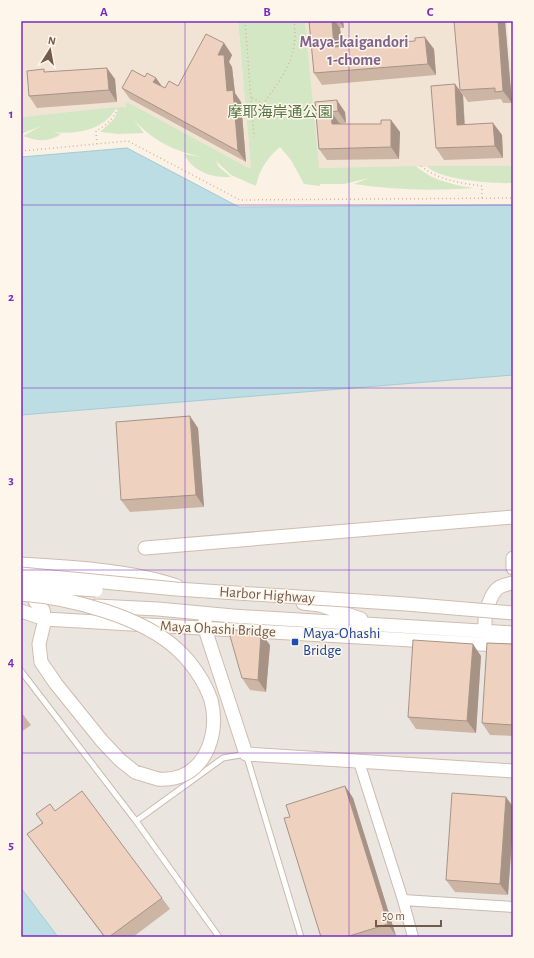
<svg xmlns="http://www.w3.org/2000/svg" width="534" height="958" viewBox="0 0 534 958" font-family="'Alegreya Sans','Noto Sans JP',sans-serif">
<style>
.residential{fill:#f2e4d4}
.industrial{fill:#ebe5df}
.green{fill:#d3e7c5}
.water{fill:#bbdde3;stroke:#a2ccd4}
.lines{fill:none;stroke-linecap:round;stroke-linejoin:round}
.lane-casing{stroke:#cbbaac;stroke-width:7}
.street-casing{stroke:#cbbaac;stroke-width:12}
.secondary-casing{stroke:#d0bcad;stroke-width:15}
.path{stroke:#d3b5a2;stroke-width:1.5;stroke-dasharray:1 3;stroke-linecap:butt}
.lane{stroke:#fff;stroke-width:5}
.street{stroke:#fff;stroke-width:10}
.secondary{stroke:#fff;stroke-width:13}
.secondary-bridge-casing{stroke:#d0bcad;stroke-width:15;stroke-linecap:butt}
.secondary-bridge{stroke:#fff;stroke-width:13}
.wall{fill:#cdb5a4}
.shaded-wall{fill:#a79386}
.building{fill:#eed2bf;stroke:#a79386}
.grid{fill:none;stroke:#7b2cbf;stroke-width:1;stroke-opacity:0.55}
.transit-dot{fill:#1a4fb4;stroke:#fef6eb;stroke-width:1.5}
.labels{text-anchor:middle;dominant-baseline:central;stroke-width:3;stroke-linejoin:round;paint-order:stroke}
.park-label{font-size:15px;fill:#547745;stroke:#fef6eb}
.street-label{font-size:15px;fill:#725a4c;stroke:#fef6eb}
.transit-label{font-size:15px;fill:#164399;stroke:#fef6eb;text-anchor:start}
.neighbourhood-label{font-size:16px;font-weight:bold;fill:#80648e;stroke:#fef6eb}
.neatline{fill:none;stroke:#7b2cbf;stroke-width:1.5}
.grid-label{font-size:13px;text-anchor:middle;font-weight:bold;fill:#7b2cbf}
</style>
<rect width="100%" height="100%" fill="#fbf2e5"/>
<path class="residential" d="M21,21H238L251,169L129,103L126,107L21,117Z
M305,21H507L513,91V166L318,168Z"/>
<path class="industrial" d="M513,375V937H58L21,888V415Z"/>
<path class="green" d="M238,21H305L319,168L415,166L430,176L439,180L460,186L474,188C434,191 393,190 354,184L369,178L344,184H320V186L304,184L291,160L280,147C268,157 259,170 256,186L231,175L216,161L219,167L231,177C212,178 193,172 184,154L205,158C175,151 154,142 133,119L144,133L118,134L100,132L114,119L119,107H126V103H129L251,169Z
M117,107C105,130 76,135 53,132L61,134C48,143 36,141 23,136L41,126L21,134V117Z
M427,166H513V183C496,184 437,180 427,166Z"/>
<path class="water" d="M127,148L239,207L513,205V375L21,415V157Z
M21,888L58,937H21Z"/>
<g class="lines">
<g class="lane-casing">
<path id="lane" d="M21,671L136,821L219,937
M136,821L223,758L246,754L301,937"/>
</g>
<g class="street-casing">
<path id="street" d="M359,762L403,900L413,937
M403,900L513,907"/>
</g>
<g class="secondary-casing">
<path id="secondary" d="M145,548L513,517
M513,558V568
M21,564C70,567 131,570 177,586
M35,601L43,610L45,619L39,644L41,662L56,684L102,741L120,760L135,772L158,779
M303,603L320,605L361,619
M96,606L158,609L233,616L513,633
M21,611L45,619L513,646
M205,621V629L246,754L513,771
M490,637C479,629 488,596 498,588C502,585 508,584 513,583"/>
</g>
<path class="path" d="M245,21L254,137
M252,98L263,104C283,77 299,56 294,21
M97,144L96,131C105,126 115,118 118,107
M21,151L128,141L240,200L513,198
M421,166C438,180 460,183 482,186V198"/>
<use href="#lane" class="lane"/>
<use href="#street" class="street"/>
<use href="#secondary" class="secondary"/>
<g class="secondary-bridge-casing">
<path id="secondary-bridge" d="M21,574L176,589L406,604L513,613
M21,585L96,590
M21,594C70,598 142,616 178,650C192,663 205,682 211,700C221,737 202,783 158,779"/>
</g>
<use href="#secondary-bridge" class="secondary-bridge"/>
</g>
<path class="wall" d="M309,21H343L344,28H340L342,47L434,49L436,75L322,85L314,73Z
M505,21L512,103H503L501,99L468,102L460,90Z
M224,43L232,55L229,62L232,67L235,93L241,102L246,162L130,99L122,88L145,77L156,78L161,86L165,88L178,86Z
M46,72L115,79L117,102L37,108L29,96Z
M455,84L463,95L465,125L493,123L502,135L503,158L444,160L436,148Z
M315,102L345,112L346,123L340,124H381L391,120L400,132L399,159L327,160L319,149Z
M198,428L204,507L130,512L121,500Z
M513,644V736L490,735L482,723Z
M270,645L266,692L250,690L242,678Z
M481,656L476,733L416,729L408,717Z
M21,712L31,725L21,732Z
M345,786L353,798L396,936L392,937H321L290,817Z
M506,797L513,807V823L508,895L455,892L446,880Z
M55,811L162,898L170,909L133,937H104L27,834L42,823L36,814Z"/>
<path class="shaded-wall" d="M332,21H335L340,28L343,59L334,47Z
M339,21H343L344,28Z
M498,21H505L512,103L503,91Z
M425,37L434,49L436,75L428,64Z
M224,43L232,55L229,62L232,67L235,93L241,102L246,162L238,151L227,91L218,55Z
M107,68L115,79L117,102L109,90Z
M156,78L164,89L153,82Z
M455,84L463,95L465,137L457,125Z
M337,100L345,112L346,123L338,111Z
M331,112L340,124V136L332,124Z
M391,120L400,132L399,159L391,147Z
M493,123L502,135L503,158L495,146Z
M190,416L198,428L204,507L196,495Z
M261,633L270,645L266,692L258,680Z
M473,644L481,656L476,733L467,721Z
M345,786L353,798L396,936L388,924Z
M506,797L513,807V823L508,895L500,884Z"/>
<path class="building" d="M309,21H332L334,47L415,41V38L425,37L428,64L314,73Z
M454,21H498L503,91L495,92V88L460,90Z
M206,34L224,43L218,55H224L227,91L233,90L238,151L122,88L132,70L145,77L147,73L156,78L153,82L165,88L169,81L178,86Z
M107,68L109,90L29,96L27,71L44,69V72Z
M455,84L457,125L493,123L495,146L436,148L431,86Z
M337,100L338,111L331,112L332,124H381V120H391V147L319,149L315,102Z
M190,416L196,495L121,500L116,422Z
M228,629L261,633L258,680L242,678Z
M413,640L473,644L467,721L408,717Z
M487,643L513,644V725L482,723Z
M345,786L388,924L346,937H321L284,818L290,817L286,805Z
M82,791L162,898L109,937H105L27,834L43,823L36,814L50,804L55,811Z
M452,793L506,797L500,884L446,880Z"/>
<path class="grid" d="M185,21V937M349,21V937M21,205H513M21,388H513M21,570H513M21,753H513"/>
<rect class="transit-dot" x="291" y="638" width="8" height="8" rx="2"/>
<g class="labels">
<g class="park-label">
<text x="280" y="112">摩耶海岸通公園</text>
</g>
<g class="street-label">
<text transform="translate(267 595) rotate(4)">Harbor Highway</text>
<text transform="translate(218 629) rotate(3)">Maya Ohashi Bridge</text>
</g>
<g class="transit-label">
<text x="303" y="633">Maya-Ohashi<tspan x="303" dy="17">Bridge</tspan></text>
</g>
<g class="neighbourhood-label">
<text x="354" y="42">Maya-kaigandori<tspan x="354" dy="18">1-chome</tspan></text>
</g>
</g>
<rect width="534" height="958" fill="none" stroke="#fef6eb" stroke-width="44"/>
<g transform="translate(50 50) rotate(11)" stroke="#fef6eb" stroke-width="3" paint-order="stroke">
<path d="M0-3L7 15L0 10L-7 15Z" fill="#725a4c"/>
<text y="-6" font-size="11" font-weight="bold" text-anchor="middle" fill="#725a4c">N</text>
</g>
<path d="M376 920v6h65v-6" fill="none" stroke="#725a4c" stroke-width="2"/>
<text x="382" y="920" font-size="12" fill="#725a4c" stroke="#fef6eb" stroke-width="3" paint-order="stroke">50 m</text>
<rect x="22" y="22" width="490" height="914" class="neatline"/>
<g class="grid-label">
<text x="104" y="16">A</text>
<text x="267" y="16">B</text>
<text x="430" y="16">C</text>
<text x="11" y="118">1</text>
<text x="11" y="301">2</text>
<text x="11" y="484">3</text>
<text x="11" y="666">4</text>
<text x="11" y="849">5</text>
</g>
</svg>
